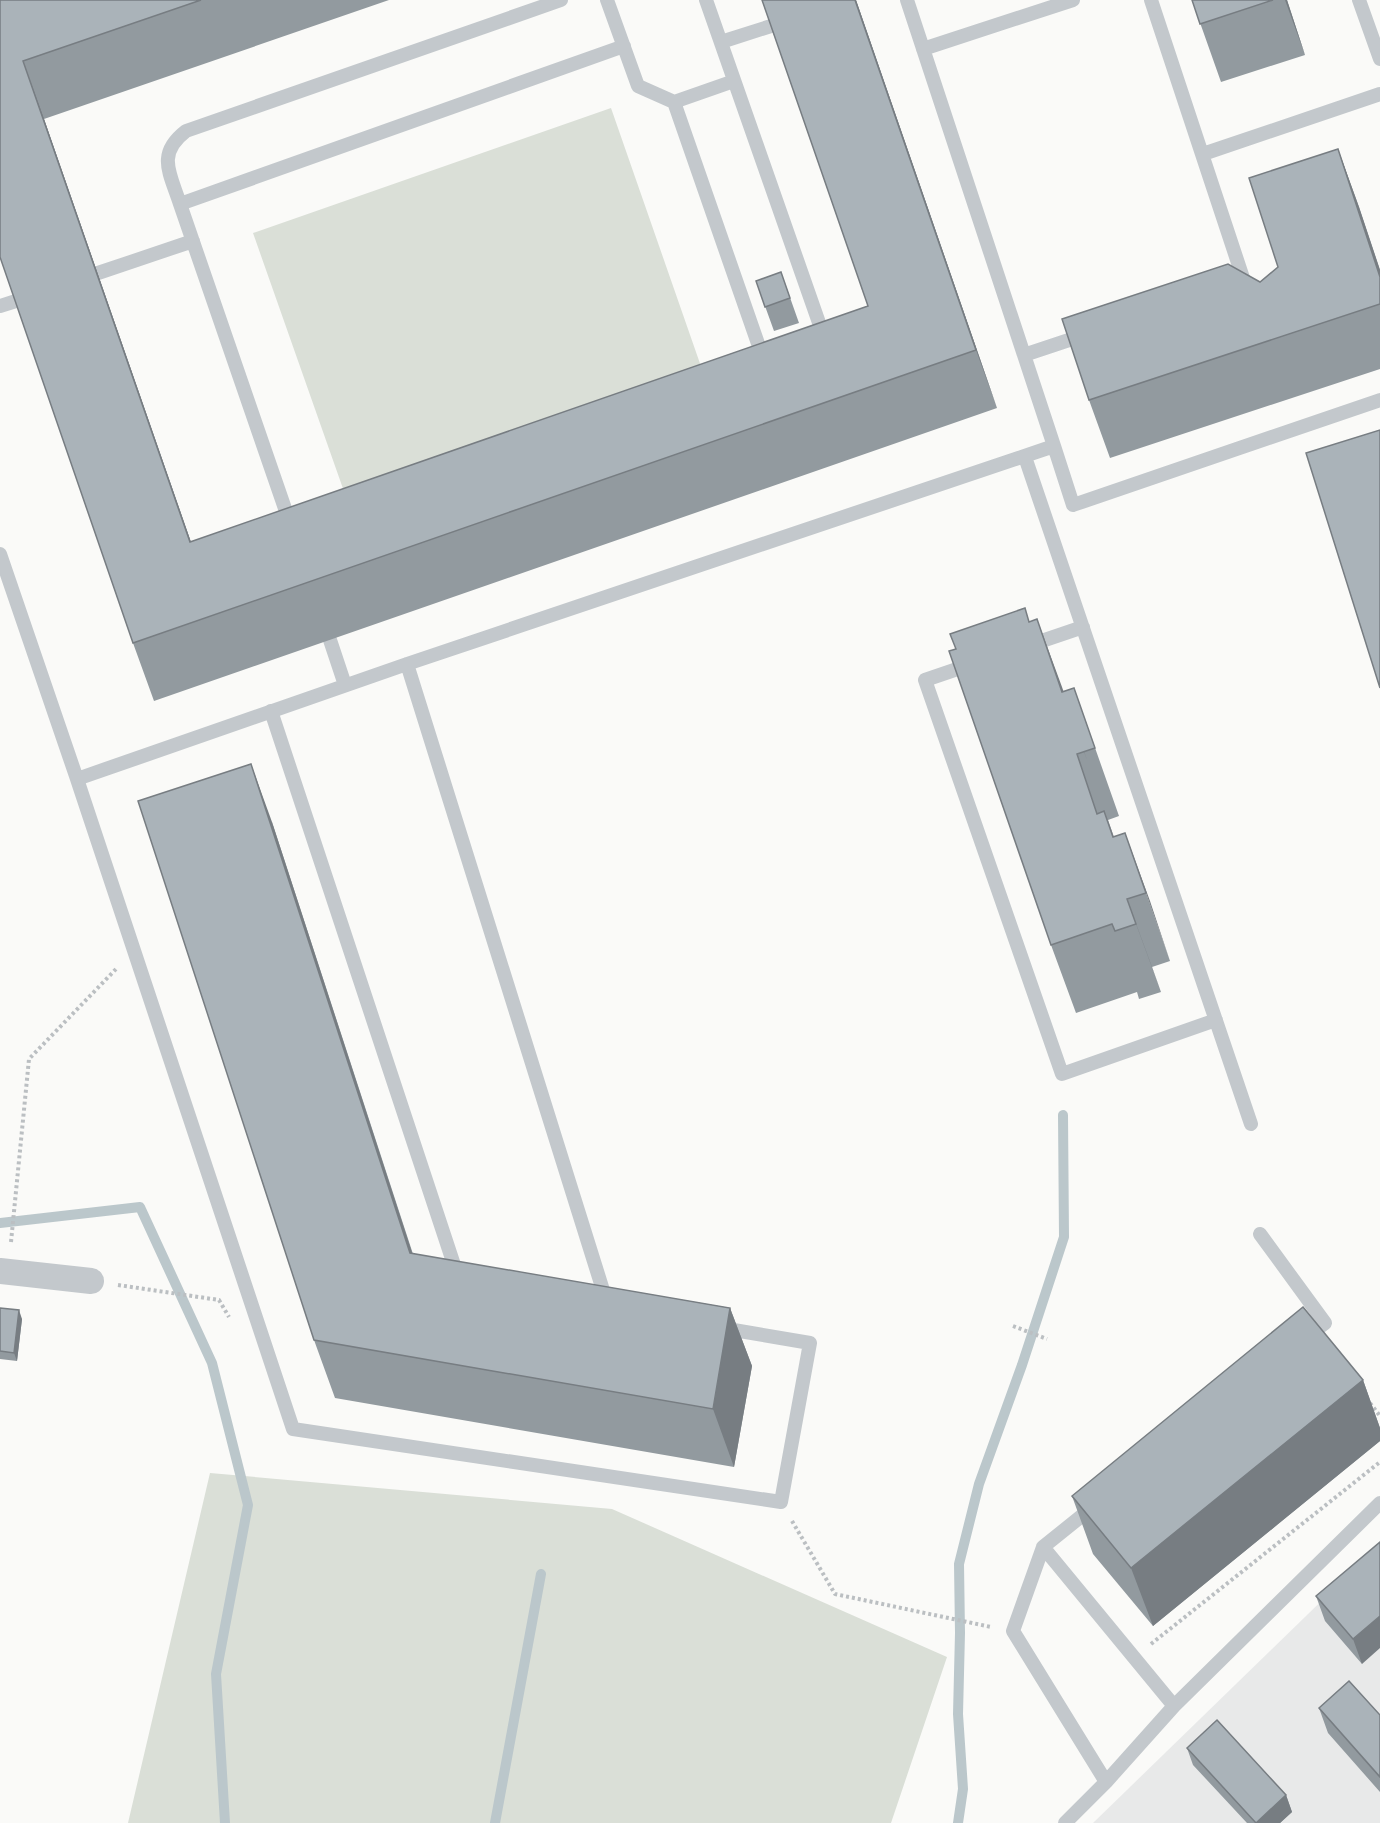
<svg xmlns="http://www.w3.org/2000/svg" width="1380" height="1823" viewBox="0 0 1380 1823" font-family="Lato,sans-serif">
<style>
.built{fill:#e8e9e9}
.green{fill:#dadfd7}
.lines{fill:none;stroke-linecap:round;stroke-linejoin:round}
.stream{stroke:#bbc7cb;stroke-width:10}
.path{stroke:#bbbfc2;stroke-width:4;stroke-dasharray:3 3;stroke-linecap:butt}
.lane{stroke:#c3c8cc;stroke-width:14}
.street{stroke:#c3c8cc;stroke-width:26}
.wall{fill:#929a9f}
.shaded-wall{fill:#777d82}
.building{fill:#aab3b9;stroke:#777d82;stroke-width:1.5}
</style>
<rect width="100%" height="100%" fill="#fafaf8"/>
<path class="built" d="M1380,1544V1823H1093Z"/>
<path class="green" d="M611,108L704,375L347,500L253,233Z
M210,1473L612,1509L947,1657L891,1823H128Z"/>
<g class="lines">
<path class="stream" d="M0,1223L140,1207L212,1363L248,1505L216,1674L225,1823
M495,1823L541,1574
M958,1823L963,1789L958,1714L960,1633L959,1564L979,1484L1022,1365L1064,1237L1063,1115"/>
<path class="path" d="M11,1242L29,1059L117,968
M118,1285L219,1300L229,1317
M1013,1326L1047,1339
M1370,1403L1380,1416
M792,1521L835,1594L991,1627
M1151,1644L1380,1462"/>
<path class="lane" d="M561,0L186,131C156,154 170,173 180,204L624,46
M607,0L638,86L674,102L763,358H765
M706,0L824,337L820,339
M1151,0L1244,281L1236,284
M1359,0L1380,59
M721,42L771,26
M923,49L1073,0
M674,102L734,81
M1203,154L1380,94
M180,204L291,526
M98,273L193,241
M0,306L16,301
M1024,355L1084,335
M1054,446L1073,505L1380,400
M1025,457L1251,1124
M0,554L77,779L407,664L1054,446L907,0
M330,640L345,685
M1027,646L1083,627
M407,664L607,1303
M972,664L925,680L1062,1074L1216,1020
M271,711L458,1277
M77,779L293,1429L781,1502L810,1343L722,1328
M1260,1234L1325,1323L1306,1337
M1094,1506L1043,1547L1174,1706
M1043,1547L1013,1631L1106,1782
M1065,1823L1106,1782L1174,1706L1380,1503"/>
<path class="street" d="M0,1271L91,1281"/>
</g>
<path class="wall" d="M0,0H389L44,119L191,542L868,306L762,0H856L997,408L154,701L133,643Z
M1192,0H1287L1305,55L1221,82Z
M1338,149L1359,207L1380,270V369L1110,458L1089,400L1260,282L1278,267Z
M781,272L799,323L774,331L756,281Z
M1030,622L1063,692L1074,688L1119,816L1108,820L1114,837L1125,833L1170,961L1152,967L1161,992L1139,999L1137,992L1076,1013L1051,945Z
M272,822L413,1254L730,1308L752,1366L734,1467L335,1398L314,1340Z
M0,1308L22,1319L17,1361L0,1359Z
M1363,1380L1380,1428V1441L1153,1626L1093,1554L1072,1496Z
M1380,1542L1362,1664L1325,1621L1316,1596Z
M1319,1708L1380,1715V1792L1328,1733Z
M1187,1748L1286,1795L1292,1812L1280,1823H1247L1193,1765Z"/>
<path class="shaded-wall" d="M855,0H856L997,408L976,350Z
M1285,0H1287L1305,55Z
M23,61L44,119L211,600L190,542Z
M1338,149L1359,207L1380,270V277Z
M1037,619L1062,687L1087,760L1062,692Z
M251,764L272,822L431,1311L410,1253Z
M1125,833L1150,901L1170,961L1146,893Z
M1127,899L1152,967L1161,992L1136,924Z
M730,1308L752,1366L734,1467L713,1409Z
M19,1310L22,1319L17,1361L14,1353Z
M1363,1380L1380,1428V1441L1153,1626L1131,1568Z
M1380,1616V1648L1362,1664L1353,1639Z
M1286,1795L1292,1812L1280,1823H1256Z"/>
<path class="building" d="M0,0H201L23,61L190,542L868,306L762,0H855L976,350L133,643L0,257Z
M1192,0H1273L1200,24Z
M1338,149L1380,277V304L1089,400L1062,319L1228,264L1260,282L1278,267L1249,178Z
M781,272L790,298L765,307L756,281Z
M1380,430V688L1306,453Z
M1025,608L1029,622L1037,619L1062,692L1074,688L1095,748L1077,754L1097,814L1104,811L1113,837L1125,833L1146,893L1127,899L1136,924L1115,931L1112,924L1051,945L949,651L956,649L950,634Z
M251,764L410,1253L730,1308L713,1409L314,1340L138,801Z
M1303,1307L1363,1380L1131,1568L1072,1496Z
M0,1308L19,1310L14,1353L0,1351Z
M1380,1542V1616L1353,1639L1316,1596Z
M1349,1681L1380,1715V1777L1319,1708Z
M1217,1720L1286,1795L1256,1823L1187,1748Z"/>
</svg>
